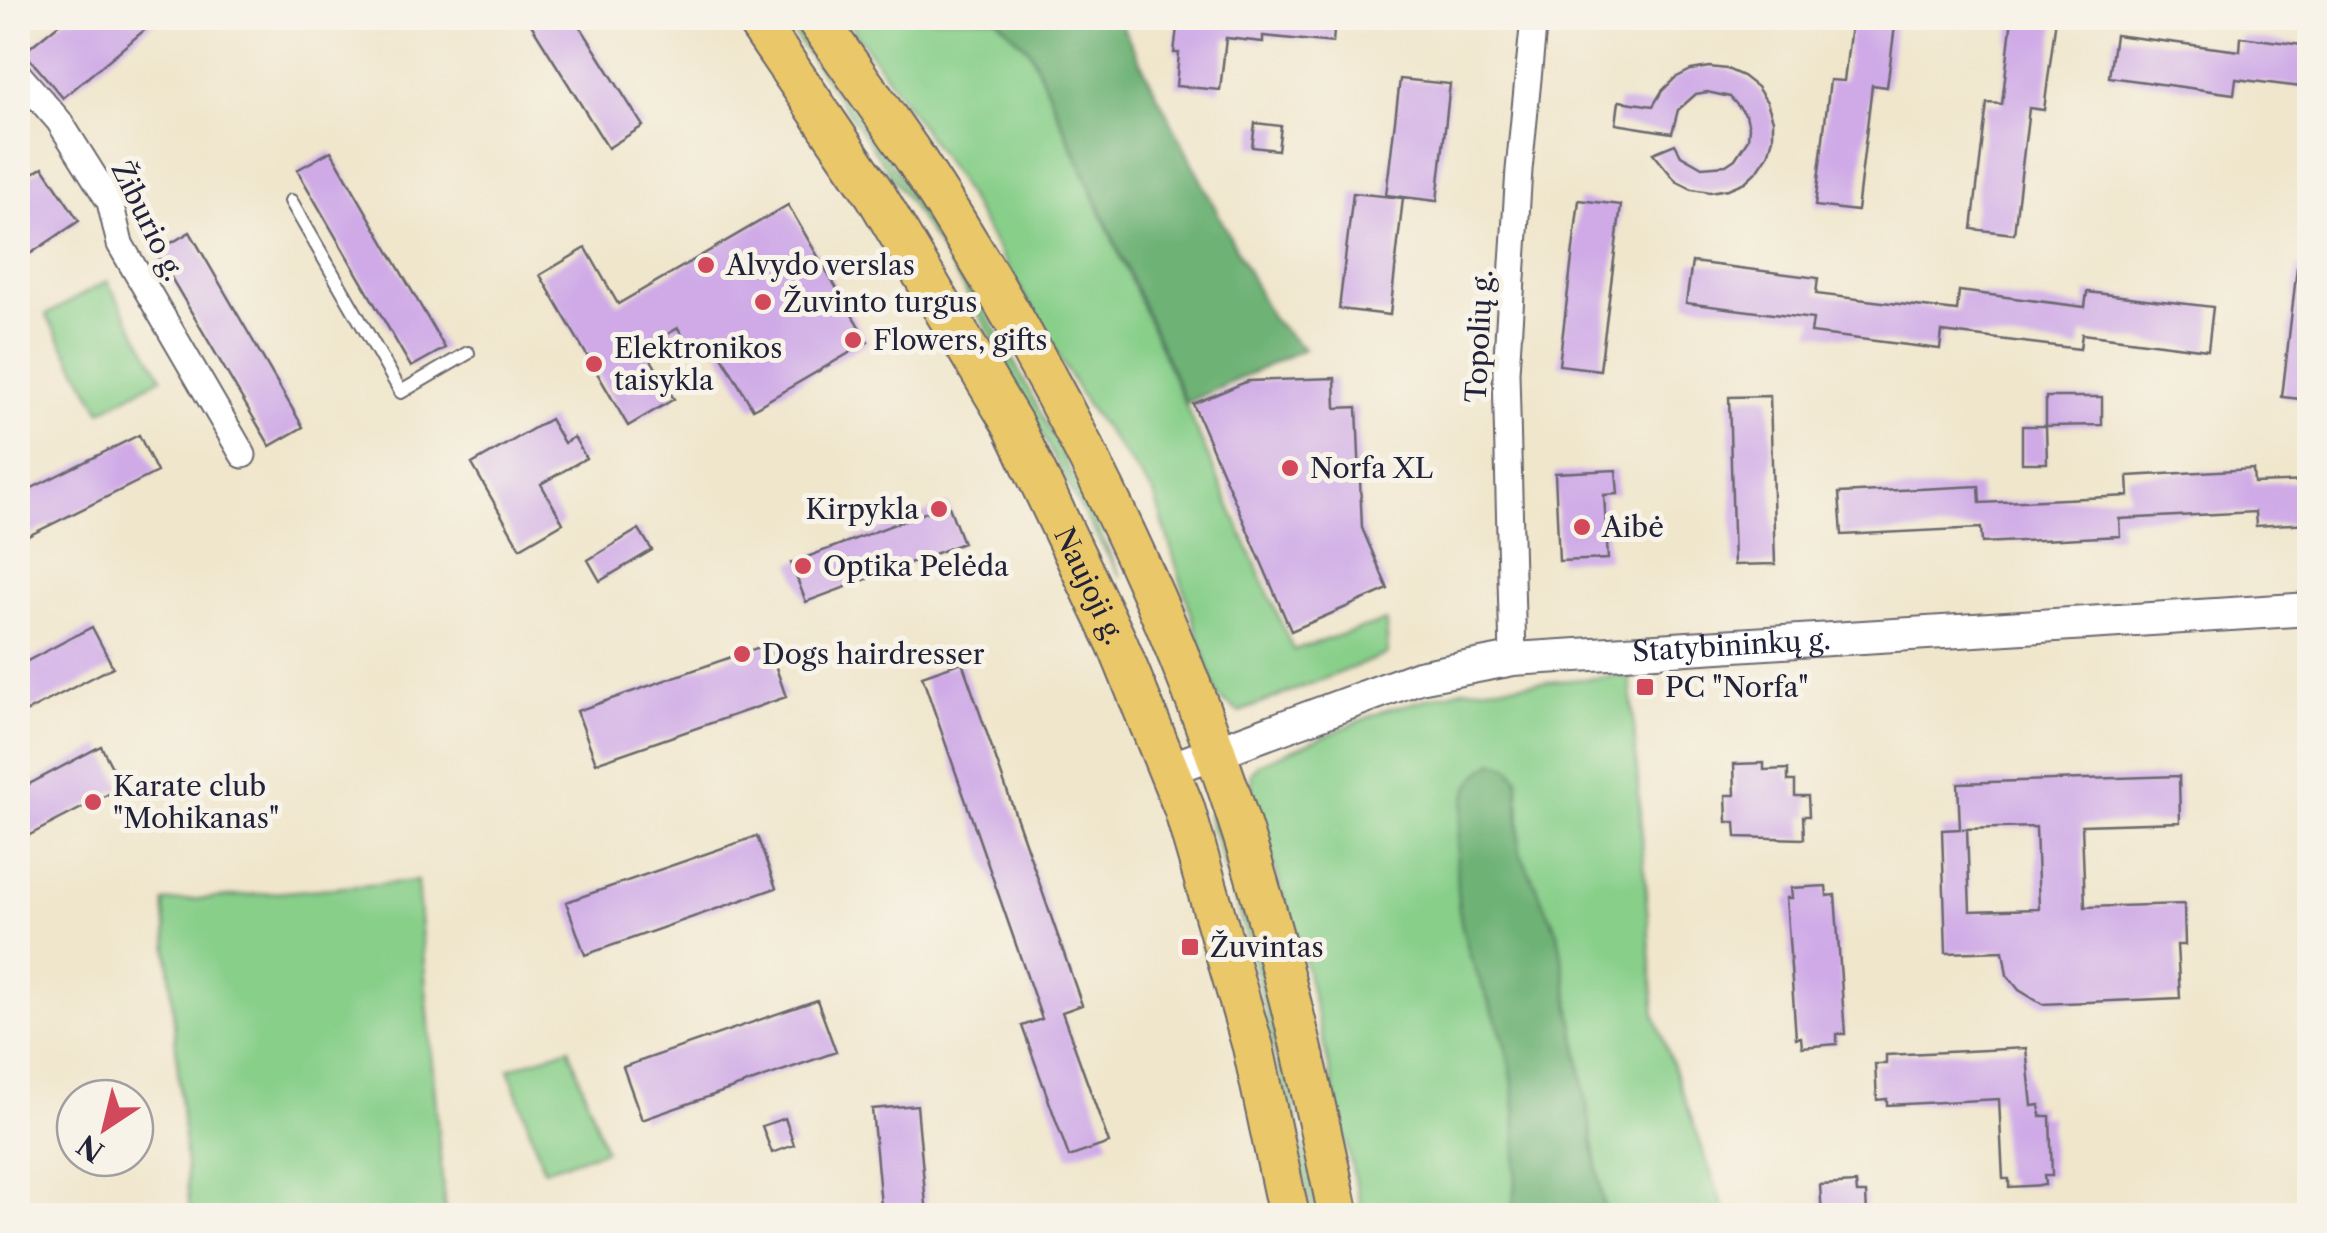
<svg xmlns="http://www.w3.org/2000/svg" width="2327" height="1233" viewBox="0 0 2327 1233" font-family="'Libre Caslon Text',serif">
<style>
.green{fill:#88cf8a;stroke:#557862;stroke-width:2.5}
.forest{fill:#6eb276;stroke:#486a58;stroke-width:2.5}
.building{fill:#cfaae7;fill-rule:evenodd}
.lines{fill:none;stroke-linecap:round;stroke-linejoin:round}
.service-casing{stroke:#6a676e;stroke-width:16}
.minor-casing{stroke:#6a676e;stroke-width:29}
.tertiary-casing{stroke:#6a676e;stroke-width:36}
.primary-casing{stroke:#6a676e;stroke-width:44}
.service{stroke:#fff;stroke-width:12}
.minor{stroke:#fff;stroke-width:25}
.tertiary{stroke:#fff;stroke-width:32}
.primary{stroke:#eac769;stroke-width:40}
.poi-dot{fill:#d1495b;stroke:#f7f3e8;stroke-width:4}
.labels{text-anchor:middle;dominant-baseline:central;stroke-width:10;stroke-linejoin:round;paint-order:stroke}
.street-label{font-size:28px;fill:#22223b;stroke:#f7f3e8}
.poi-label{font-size:28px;fill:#22223b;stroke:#f7f3e8;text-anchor:start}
</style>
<rect width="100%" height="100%" fill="#f7f3e8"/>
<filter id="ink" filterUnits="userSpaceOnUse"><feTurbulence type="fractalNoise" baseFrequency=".01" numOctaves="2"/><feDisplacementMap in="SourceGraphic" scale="20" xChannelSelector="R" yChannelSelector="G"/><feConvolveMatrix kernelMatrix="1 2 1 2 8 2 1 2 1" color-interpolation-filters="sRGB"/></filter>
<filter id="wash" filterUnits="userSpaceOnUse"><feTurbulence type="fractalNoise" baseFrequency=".0048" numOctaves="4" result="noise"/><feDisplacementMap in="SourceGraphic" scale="40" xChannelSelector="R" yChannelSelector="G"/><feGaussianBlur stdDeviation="2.25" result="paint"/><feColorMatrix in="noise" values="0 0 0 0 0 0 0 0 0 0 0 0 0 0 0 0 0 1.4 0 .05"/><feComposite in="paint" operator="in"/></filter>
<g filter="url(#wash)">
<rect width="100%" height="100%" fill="#f0e6cc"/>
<path class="green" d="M783,18H791C858,114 925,210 985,311C1035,397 1078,487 1121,577C1068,494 1029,402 980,316C920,212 850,116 783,18Z
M846,18H997L1030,51L1293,650L1386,621L1388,654L1239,712L1217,696L1154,494L1086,404L956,177Z
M107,281L162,377L101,411L46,315Z
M1630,675L1655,1016L1726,1215H1605L1558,934L1519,850L1520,803L1467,946C1483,986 1507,1035 1512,1077C1518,1122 1517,1171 1512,1215H1363L1306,968L1252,795L1251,773L1259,764L1383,711L1463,689Z
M1212,813L1257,950L1320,1215H1313L1251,952L1208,815Z
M417,881L445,1215H190L164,902Z
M569,1048L605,1150L544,1170L509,1069Z"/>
<path class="forest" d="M997,18H1118L1272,319L1304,349L1186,403L1030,51Z
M1495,762L1510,767L1518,779L1519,850L1558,933L1605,1215H1512C1517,1171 1518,1122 1512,1077C1507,1031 1480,990 1467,946C1455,907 1454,865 1460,824C1464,796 1468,776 1495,762Z"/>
<g id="blocks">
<path class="building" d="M66,18H159L63,98L24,52Z
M527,18H575L643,126L608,148Z
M1178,18H1335L1333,43L1263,36V42L1226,38L1220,90L1176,86L1179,53H1174Z
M1852,18H1896L1887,87L1872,85L1857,211L1815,206L1830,80L1844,81Z
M2012,18H2056L2044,110L2029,108L2014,234L1972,229L1987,103L2002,104Z
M2115,35L2240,51L2241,37L2310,46V88L2236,79L2234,94L2109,77Z
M1709,67L1727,69L1743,76L1757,87L1767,102L1773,120V138L1768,155L1758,170L1745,182L1728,189L1710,192L1692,189L1676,181L1653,153L1675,144L1681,155L1702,167L1726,165L1735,159L1748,139L1749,127L1746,115L1730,97L1707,92L1696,94L1678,110L1672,133L1616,124L1619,101L1653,106L1662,91L1675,78L1691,70Z
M1400,79L1450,84L1437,201L1386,195Z
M1255,123L1281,126L1278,150L1252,147Z
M331,151L445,348L411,367L297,170Z
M43,167L79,221L18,262V183Z
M1353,193L1403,198L1390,315L1339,309Z
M1579,200L1621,205L1600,370L1559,365Z
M788,205L868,342L753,409L710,336L690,348L678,328L644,348L674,399L628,426L540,275L586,248L618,304Z
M190,232L303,427L270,446L156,252Z
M1692,262L1818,278L1816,294L1957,311L1959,291L2085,307L2087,292L2213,307L2208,350L2082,334L2080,349L1942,332L1940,349L1811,333L1813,319L1686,303Z
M2297,267H2310V400L2282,397Z
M1335,378L1336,408L1357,407L1362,528L1388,589L1291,631L1193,404L1248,381Z
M1770,396L1775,564L1734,565L1729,397Z
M2046,397H2102V425L2046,426Z
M550,419L564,443L574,437L586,458L541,484L563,523L520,548L472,464Z
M2022,426H2046L2047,463H2022Z
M139,435L157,472L18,541V495Z
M2253,469L2254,483L2310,481V523L2256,526L2255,512L2119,519L2120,536L1982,543L1981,528L1842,535L1839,493L1979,486L1980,503L2129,496L2128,476Z
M1616,470L1618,494L1604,495L1608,559L1559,561L1555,473Z
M948,504L963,543L806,602L791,563Z
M639,529L652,550L600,581L588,560Z
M92,627L113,667L18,716V666Z
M768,644L786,697L596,763L577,711Z
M962,662L1082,1005L1062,1012L1109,1143L1069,1157L1022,1026L1042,1019L922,676Z
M101,746L122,787L18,841V790Z
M1764,763V770L1788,769V781H1795V796H1808L1809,816H1803L1804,839L1736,837L1735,822H1727L1726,795H1735L1734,764Z
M2179,776L2180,822L2082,825L2085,907L2184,904L2185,945H2177L2180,998L2042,1004L2019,990L2007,975L2003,951L1946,953L1942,830L1960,829L1958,783ZM2036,827L2039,909L1970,911L1967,829H1962Z
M757,836L776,888L585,955L566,902Z
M1826,886L1827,896L1835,895L1845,1034H1837V1044L1802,1047L1801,1037L1796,1038L1786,898H1792L1791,888Z
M817,1000L836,1052L642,1120L623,1067Z
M2026,1048L2032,1106L2040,1105V1116H2050L2052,1176H2044L2045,1185L2009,1187V1179H2003L1999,1099L1887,1105V1099L1877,1100L1875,1064H1886V1055Z
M917,1105L927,1216H882L872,1109Z
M785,1118L794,1145L772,1153L762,1126Z
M1856,1183L1857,1193H1866L1867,1216H1822L1820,1185Z"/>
</g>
</g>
<g filter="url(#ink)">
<use href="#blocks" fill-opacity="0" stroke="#6a676e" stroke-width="2.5"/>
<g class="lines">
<g class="service-casing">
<path id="service" d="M291,201L401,392L468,353"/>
</g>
<g class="minor-casing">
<path id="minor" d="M18,74L59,121L110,202L120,244L243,455
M1513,659L1506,372L1519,170L1534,18"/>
</g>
<g class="tertiary-casing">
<g id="tertiary">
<path id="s1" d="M1170,769L1419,677L1513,659L2310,609"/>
</g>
</g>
<g class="primary-casing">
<g id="primary">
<path id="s2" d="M755,18L875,194L1013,425L1117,643L1184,808L1253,1047L1289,1216"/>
<path d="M816,18C849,65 883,112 916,160C1035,341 1144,550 1216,754C1270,904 1306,1060 1339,1216"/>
</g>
</g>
<use href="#service" class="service"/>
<use href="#minor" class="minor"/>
<use href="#tertiary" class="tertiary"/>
<use href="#primary" class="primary"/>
</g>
</g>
<g class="poi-dot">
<circle cx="706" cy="265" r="10"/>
<circle cx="763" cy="302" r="10"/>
<circle cx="853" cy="340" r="10"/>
<circle cx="594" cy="364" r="10"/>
<circle cx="1290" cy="468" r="10"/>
<circle cx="939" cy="509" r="10"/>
<circle cx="1582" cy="527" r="10"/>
<circle cx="803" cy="566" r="10"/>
<circle cx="742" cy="654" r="10"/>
<rect x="1635" y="677" width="20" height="20" rx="5"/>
<circle cx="93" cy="802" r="10"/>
<rect x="1180" y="937" width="20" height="20" rx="5"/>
</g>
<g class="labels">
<g class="street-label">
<text transform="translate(148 221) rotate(64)">Žiburio g.</text>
<text transform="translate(1479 336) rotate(-87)">Topolių g.</text>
<text stroke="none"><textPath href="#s2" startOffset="660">Naujoji g.</textPath></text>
<text stroke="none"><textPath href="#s1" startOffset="580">Statybininkų g.</textPath></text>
</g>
<g class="poi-label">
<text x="726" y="265">Alvydo verslas</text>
<text x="783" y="302">Žuvinto turgus</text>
<text x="873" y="340">Flowers, gifts</text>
<text x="614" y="348">Elektronikos<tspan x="614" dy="32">taisykla</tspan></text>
<text x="1310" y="468">Norfa XL</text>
<text x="919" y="509" text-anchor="end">Kirpykla</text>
<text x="1602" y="527">Aibė</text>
<text x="823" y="566">Optika Pelėda</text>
<text x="762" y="654">Dogs hairdresser</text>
<text x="1665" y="687">PC "Norfa"</text>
<text x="113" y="786">Karate club<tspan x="113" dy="32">"Mohikanas"</tspan></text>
<text x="1210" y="947">Žuvintas</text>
</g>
</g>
<rect width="2327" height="1233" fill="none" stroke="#f7f3e8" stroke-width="60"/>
<g transform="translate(105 1128) rotate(215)"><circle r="48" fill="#f7f3e8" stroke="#a29fa3" stroke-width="2.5"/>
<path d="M0-8L18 38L0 25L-18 38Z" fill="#d1495b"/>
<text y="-15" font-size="28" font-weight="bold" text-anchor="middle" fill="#22223b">N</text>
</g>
</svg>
